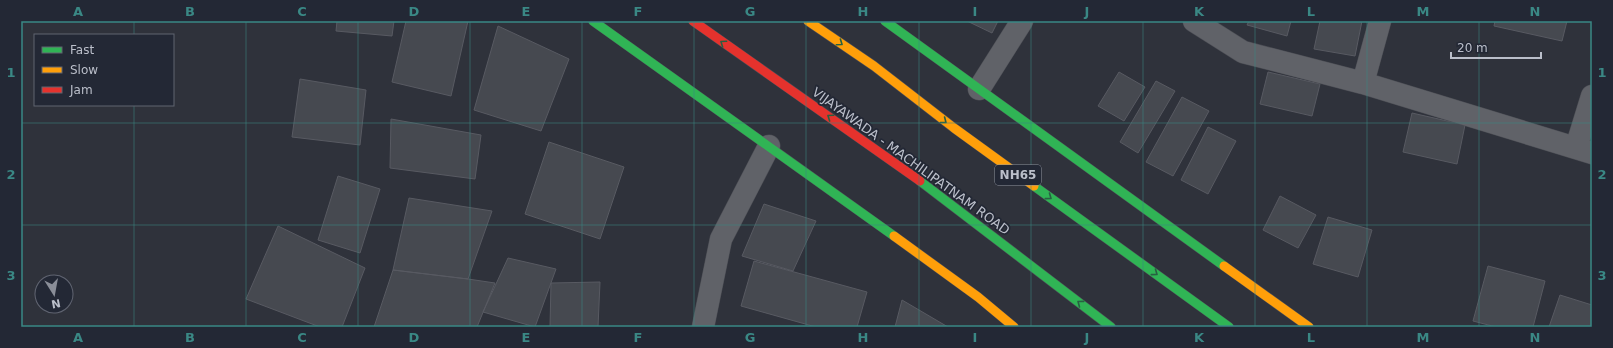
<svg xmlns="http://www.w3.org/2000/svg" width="1613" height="348" viewBox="0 0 1613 348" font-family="'DejaVu Sans',sans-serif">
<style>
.building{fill:#464950;stroke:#585a62}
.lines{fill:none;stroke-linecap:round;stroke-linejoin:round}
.street-casing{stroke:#4b4d54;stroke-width:23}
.fast-casing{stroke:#4d4f57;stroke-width:10}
.slow-casing{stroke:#4d4f57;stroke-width:10}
.jam-casing{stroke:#4d4f57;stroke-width:10}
.street{stroke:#606268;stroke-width:22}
.fast{stroke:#30b455;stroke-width:9}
.slow{stroke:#ff9f0a;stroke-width:9}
.jam{stroke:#e5322d;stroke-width:9}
.oneway{stroke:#286042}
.grid{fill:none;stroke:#3a8885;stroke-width:1;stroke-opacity:0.55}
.labels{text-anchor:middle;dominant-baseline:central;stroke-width:3.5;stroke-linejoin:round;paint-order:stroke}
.shield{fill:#232835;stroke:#8d929d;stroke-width:1}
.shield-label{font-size:12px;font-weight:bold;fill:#bbbfca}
.street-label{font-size:13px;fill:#bbbfca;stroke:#232835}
.neatline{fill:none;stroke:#3a8885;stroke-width:1.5}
.grid-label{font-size:13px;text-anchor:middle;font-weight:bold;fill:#3a8885}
</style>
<rect width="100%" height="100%" fill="#2f323b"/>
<path class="building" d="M337,21H394L392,36L336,31Z
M406,21H468L451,96L392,82Z
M967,21H998L992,33Z
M1249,21H1291L1287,36L1247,25Z
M1320,21H1362L1355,56L1314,49Z
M1495,21H1567L1562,41L1494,26Z
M498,26L569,59L541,131L474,110Z
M1119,72L1145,87L1124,121L1098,106Z
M1268,72L1320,84L1312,116L1260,104Z
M300,79L366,90L360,145L292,137Z
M1156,81L1175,91L1138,153L1120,142Z
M1182,97L1209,111L1173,176L1146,162Z
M1412,113L1465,125L1457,164L1403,152Z
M391,119L481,135L475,179L390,168Z
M1208,127L1236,141L1208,194L1181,180Z
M549,142L624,167L600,239L525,214Z
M338,176L380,189L360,253L318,240Z
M1280,196L1316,215L1298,248L1263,230Z
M409,198L492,211L468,279L393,270Z
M764,204L816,221L793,271L742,256Z
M1328,217L1372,230L1358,277L1313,264Z
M278,226L365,268L342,327H320L246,299Z
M508,258L556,269L535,327L483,312Z
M754,261L867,292L857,327H816L741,306Z
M1488,266L1545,281L1533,327H1496L1473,321Z
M393,270L468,279L495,283L477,327H374Z
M600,282L598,327H550L551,283Z
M1560,295L1592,305V327H1549Z
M902,300L948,327H895Z"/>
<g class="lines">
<g class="street-casing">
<path id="street" d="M1194,21L1243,52L1363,83L1592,153
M1363,83L1380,21
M979,89L1022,21
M1576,148L1592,96
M703,327L721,239L769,146"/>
</g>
<g class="fast-casing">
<path id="fast" d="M593,21L894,236
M885,21L1224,266
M920,181L1111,327
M1034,186L1229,327"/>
</g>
<g class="slow-casing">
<path id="slow" d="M808,21L874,66L954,128L1034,186
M894,236L978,297L1014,327
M1224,266L1309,327"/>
</g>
<g class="jam-casing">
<path id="jam" d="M693,21L920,181"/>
</g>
<use href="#street" class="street"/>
<use href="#fast" class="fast"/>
<use href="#slow" class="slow"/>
<use href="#jam" class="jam"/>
</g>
<defs><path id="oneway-chevron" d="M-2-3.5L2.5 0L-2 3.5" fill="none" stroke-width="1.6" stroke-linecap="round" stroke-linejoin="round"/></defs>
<g class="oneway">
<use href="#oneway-chevron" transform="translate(723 43) rotate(-145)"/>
<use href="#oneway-chevron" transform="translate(840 43) rotate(35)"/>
<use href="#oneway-chevron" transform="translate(830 117) rotate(-145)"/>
<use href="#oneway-chevron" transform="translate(944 121) rotate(38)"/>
<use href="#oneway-chevron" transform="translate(1049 197) rotate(36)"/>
<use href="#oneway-chevron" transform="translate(1155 273) rotate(36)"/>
<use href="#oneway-chevron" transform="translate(1080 303) rotate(-143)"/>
</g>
<path class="grid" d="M134,21V35M246,21V327M358,21V327M470,21V327M582,21V327M694,21V327M806,21V327M919,21V327M1031,21V327M1143,21V327M1255,21V327M1367,21V327M1479,21V327M134,105V327M21,123H1592M21,225H1592"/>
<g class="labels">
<rect class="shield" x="995" y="165" width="46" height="20" rx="3"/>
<g class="shield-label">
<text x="1018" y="175">NH65</text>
</g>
<g class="street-label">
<text transform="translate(911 161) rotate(36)">VIJAYAWADA - MACHILIPATNAM ROAD</text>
</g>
</g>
<rect width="1613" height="348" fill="none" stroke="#232835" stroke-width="44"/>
<rect x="34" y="34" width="140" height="72" fill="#232835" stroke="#606471"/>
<rect x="42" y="47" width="20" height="6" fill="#30b455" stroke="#606471"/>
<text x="70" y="54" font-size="12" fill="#bbbfca">Fast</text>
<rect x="42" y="67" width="20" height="6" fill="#ff9f0a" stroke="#606471"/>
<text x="70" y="74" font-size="12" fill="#bbbfca">Slow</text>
<rect x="42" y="87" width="20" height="6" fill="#e5322d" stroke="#606471"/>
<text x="70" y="94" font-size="12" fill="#bbbfca">Jam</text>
<g transform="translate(54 294) rotate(169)"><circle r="19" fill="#232835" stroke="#606471"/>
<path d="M0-3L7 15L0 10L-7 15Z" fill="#8a8e98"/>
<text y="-6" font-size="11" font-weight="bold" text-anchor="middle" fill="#bbbfca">N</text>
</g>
<path d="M1451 52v6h90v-6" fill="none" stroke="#bbbfca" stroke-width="2"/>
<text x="1457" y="52" font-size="12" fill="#bbbfca" stroke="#232835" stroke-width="3" paint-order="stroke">20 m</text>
<rect x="22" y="22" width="1569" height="304" class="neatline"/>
<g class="grid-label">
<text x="78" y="16">A</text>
<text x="190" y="16">B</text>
<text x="302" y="16">C</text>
<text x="414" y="16">D</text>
<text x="526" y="16">E</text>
<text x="638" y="16">F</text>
<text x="750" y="16">G</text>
<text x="863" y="16">H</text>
<text x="975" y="16">I</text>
<text x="1087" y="16">J</text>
<text x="1199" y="16">K</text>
<text x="1311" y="16">L</text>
<text x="1423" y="16">M</text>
<text x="1535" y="16">N</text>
<text x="11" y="77">1</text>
<text x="1602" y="77">1</text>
<text x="11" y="179">2</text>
<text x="1602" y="179">2</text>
<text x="11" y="280">3</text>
<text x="1602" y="280">3</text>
<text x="78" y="342">A</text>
<text x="190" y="342">B</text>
<text x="302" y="342">C</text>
<text x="414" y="342">D</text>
<text x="526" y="342">E</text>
<text x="638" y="342">F</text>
<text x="750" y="342">G</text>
<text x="863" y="342">H</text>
<text x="975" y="342">I</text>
<text x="1087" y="342">J</text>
<text x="1199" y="342">K</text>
<text x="1311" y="342">L</text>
<text x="1423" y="342">M</text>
<text x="1535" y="342">N</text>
</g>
</svg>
